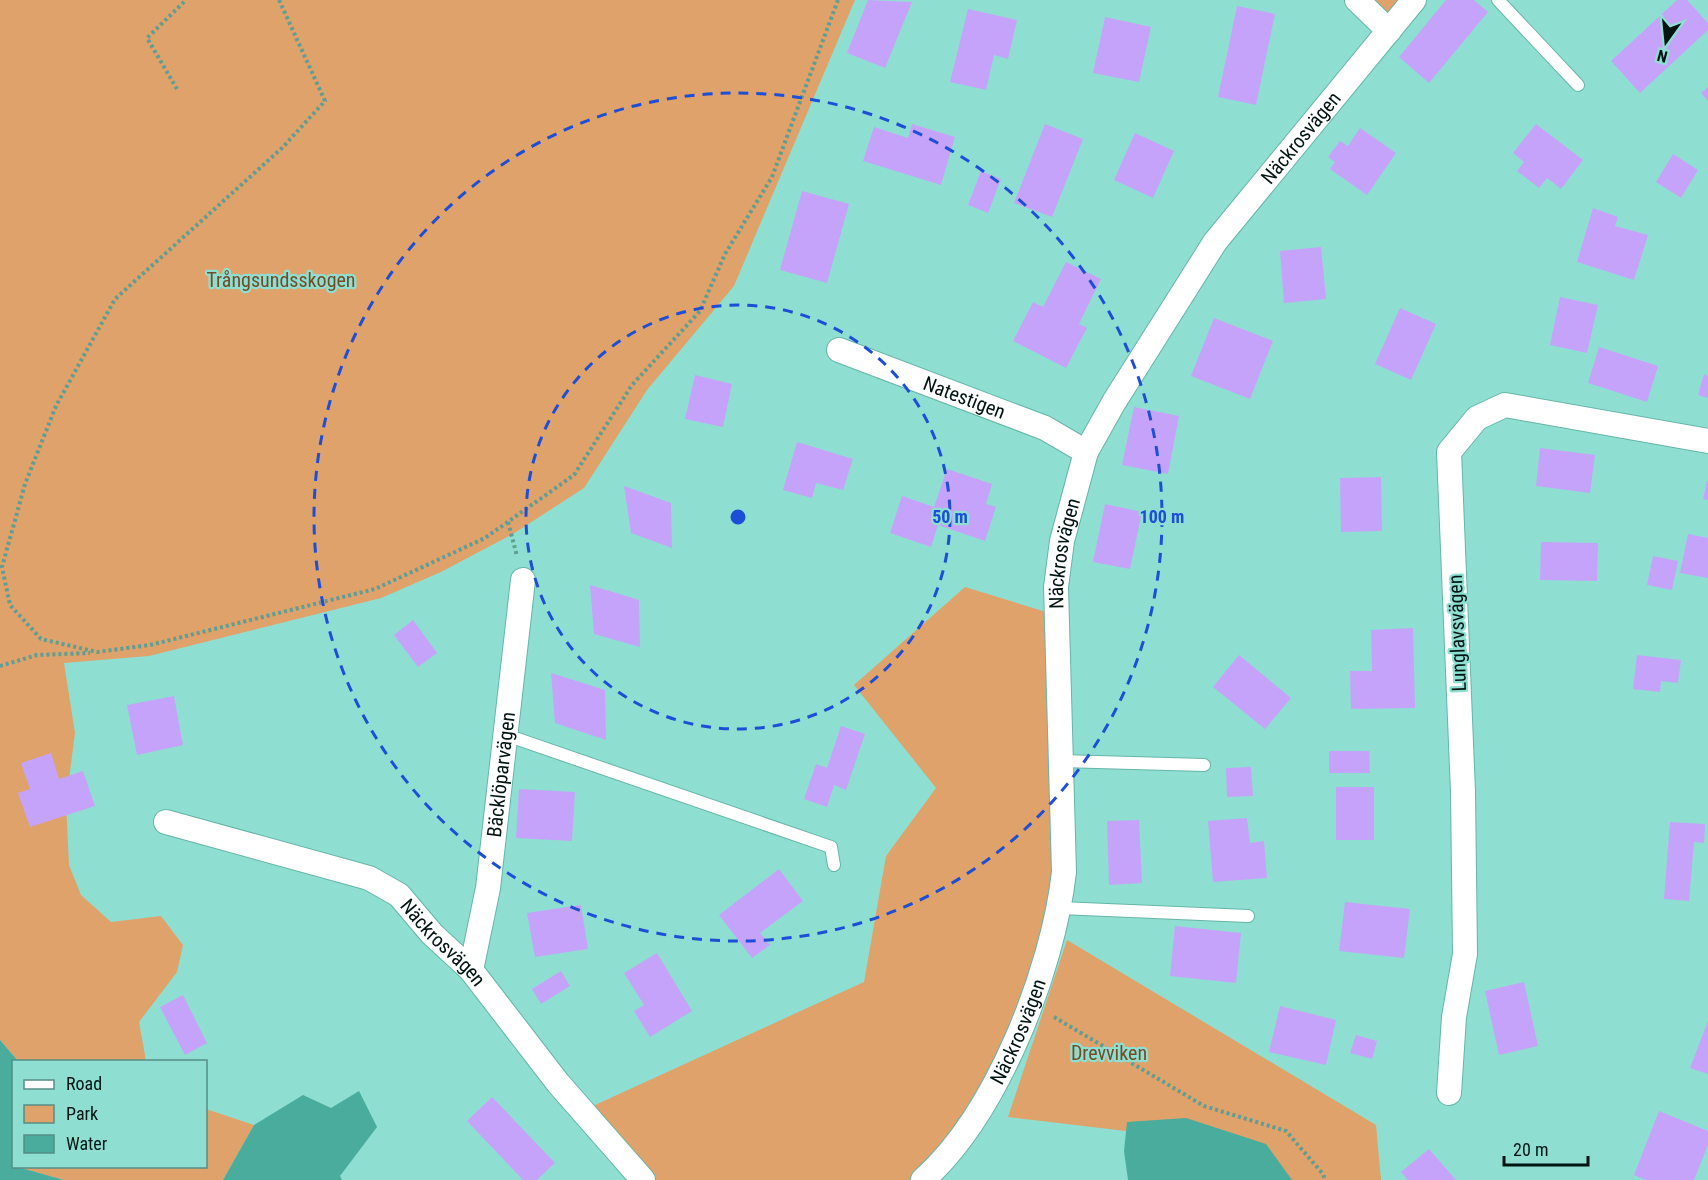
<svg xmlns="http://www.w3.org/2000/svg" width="1708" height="1180" viewBox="0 0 1708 1180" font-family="'Roboto Condensed',sans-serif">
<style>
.green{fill:#dfa26b}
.water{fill:#49ac9d}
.building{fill:#c6a3fa}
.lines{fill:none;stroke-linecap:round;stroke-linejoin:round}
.lane-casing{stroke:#65b6a9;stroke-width:14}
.street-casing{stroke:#65b6a9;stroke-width:26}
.path{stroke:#609d93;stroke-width:4;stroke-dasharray:3 3;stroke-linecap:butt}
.lane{stroke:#fff;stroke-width:12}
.street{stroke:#fff;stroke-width:24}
.ring{fill:none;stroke:#1d4ed8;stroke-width:3;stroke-dasharray:10 8}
.labels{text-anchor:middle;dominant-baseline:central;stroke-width:4.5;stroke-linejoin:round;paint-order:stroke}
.street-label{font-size:20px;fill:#001411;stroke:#8edfd2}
.park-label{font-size:20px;fill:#734b25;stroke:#8edfd2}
.centre{fill:#1d4ed8;stroke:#8edfd2;stroke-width:3}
.ring-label{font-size:18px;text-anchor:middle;font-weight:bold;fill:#1d4ed8;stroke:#8edfd2;stroke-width:4.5;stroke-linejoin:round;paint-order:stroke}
</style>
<rect width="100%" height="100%" fill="#8edfd2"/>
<path class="green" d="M0,0H855L734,286L647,390L584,488L513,534L441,572L381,598L149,656L64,663L75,733L66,803L69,865L81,895L111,922L161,916L183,945L177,972L139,1022L146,1061H18L0,1040Z
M1357,0H1414L1389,31Z
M965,587L1056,615L1064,872L998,1080L923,1180H643L584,1110L864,982L886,856L936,788L854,685Z
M1067,940L1376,1125L1381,1180H1144L1134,1132L1008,1117Z
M206,1109L254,1125L223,1180H64L16,1167L206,1166Z"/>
<path class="water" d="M0,1040L18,1061L14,1062V1166L64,1180H0Z
M359,1091L377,1127L340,1176L342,1180H223L254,1125L303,1095L331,1108Z
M1186,1118L1266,1144L1292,1180H1128L1124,1151L1127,1122Z"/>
<path class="building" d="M868,0L912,2L885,68L847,53Z
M1446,0H1474L1488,12L1429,83L1399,57Z
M1677,0H1687L1708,23V30L1640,93L1611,61Z
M1237,6L1275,14L1256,105L1218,97Z
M968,9L1017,20L1008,59L994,55L986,90L950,82Z
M1105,17L1151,27L1139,82L1093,73Z
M1708,87V101L1701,93Z
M912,124L955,137L941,185L863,161L874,127L908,138Z
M1045,124L1083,139L1052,217L1014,203Z
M1536,124L1583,160L1561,189L1547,178L1539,188L1517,171L1524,162L1513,153Z
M1360,128L1396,153L1367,195L1330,169L1335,162L1328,157L1340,141L1348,146Z
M1135,133L1174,151L1153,198L1114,180Z
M1673,154L1698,170L1681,198L1656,182Z
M981,171L1001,179L988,213L968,205Z
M802,191L849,204L827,283L780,270Z
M1593,208L1618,217L1615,226L1648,235L1634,280L1577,262Z
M1321,247L1326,299L1284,303L1280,251Z
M1066,262L1101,279L1079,324L1087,328L1066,368L1013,341L1033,302L1043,307Z
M1560,297L1598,305L1587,353L1550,345Z
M1400,308L1436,324L1411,380L1375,364Z
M1214,318L1273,341L1250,399L1191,376Z
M1599,347L1658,366L1647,402L1588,383Z
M1704,374L1708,376V398L1698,395Z
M695,375L732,384L723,427L685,419Z
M1134,407L1179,416L1168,474L1122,465Z
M797,442L853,459L843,490L816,483L812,498L783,490Z
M1540,448L1595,455L1590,493L1536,486Z
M947,469L992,484L986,504L996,507L985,541L938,525L931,547L890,533L902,496L934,507Z
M1381,477L1382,531L1341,532L1340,478Z
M1707,481H1708V500L1703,499Z
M624,486L671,503L672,548L631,533Z
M1105,504L1142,512L1130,569L1093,562Z
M1688,534L1708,538V578L1680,573Z
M1541,542L1598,543L1597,581L1540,580Z
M1653,556L1678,561L1672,590L1647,585Z
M590,585L639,600L640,647L594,634Z
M413,620L437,653L418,667L394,635Z
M1413,628L1415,708L1351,709L1350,671H1372L1371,630Z
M1239,655L1291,698L1265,729L1213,687Z
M1637,655L1681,660L1678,683L1661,681L1660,692L1633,689Z
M551,673L605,690L606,740L555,723Z
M174,696L183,745L137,755L127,705Z
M841,726L865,734L846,790L834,785L827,807L804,799L816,764L827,768Z
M1329,751H1369L1370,773H1329Z
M51,753L59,779L83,771L95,806L30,827L18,793L30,789L21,763Z
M1251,767L1253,796L1227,797L1226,768Z
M1336,787H1374V840H1336Z
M519,789L575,792L572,841L516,838Z
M1247,818L1250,843L1264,841L1267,878L1213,882L1208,821Z
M1139,820L1142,883L1109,885L1107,821Z
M1670,822L1705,824L1704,843L1694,842L1689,901L1664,899Z
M779,869L803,901L760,933L770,945L752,958L719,915Z
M1345,902L1410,909L1404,958L1339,951Z
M581,905L588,949L535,957L527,913Z
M1175,926L1241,933L1236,983L1170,976Z
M657,953L692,1011L650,1037L634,1011L644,1005L624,973Z
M561,971L570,986L541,1004L532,989Z
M1524,982L1538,1046L1499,1055L1485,991Z
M183,995L207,1043L185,1055L160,1007Z
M1280,1006L1336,1020L1326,1065L1269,1052Z
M1708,1021V1074L1690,1068Z
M1356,1035L1377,1041L1372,1059L1350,1053Z
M492,1097L555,1163L537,1180H523L467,1121Z
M1659,1111L1708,1131V1145L1694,1180H1646L1634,1175Z
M1429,1149L1456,1180H1408L1401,1172Z"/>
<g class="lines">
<g class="lane-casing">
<path id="lane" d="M1498,0L1578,85
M506,735L831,847L834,865
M1061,761L1204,765
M1060,908L1248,916"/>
</g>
<g class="street-casing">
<g id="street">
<path d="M1357,0L1389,31"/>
<path id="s1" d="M839,350L1045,428L1086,452"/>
<path id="s2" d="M166,822L369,878L399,895L432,934L471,970L558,1083L643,1180"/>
<path id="s3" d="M471,970L488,888L523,580"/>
<path d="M1449,1093L1454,1017L1465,954L1463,792L1449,452L1477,418L1505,405L1708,441"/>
<path id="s4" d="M923,1180C997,1114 1053,970 1064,872L1056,587L1062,541L1086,452L1114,402L1215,242L1414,0"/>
</g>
</g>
<path class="path" d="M279,0L325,101L282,148L115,299L56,406L25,484L2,567L10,605L41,639L97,652L150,645L375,589L485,538L574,475L632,385L700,311L725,254L772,177L838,0
M177,89L147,38L186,0
M508,522L517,556
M0,666L37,655L90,653
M1054,1017L1204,1106L1286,1131L1323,1174L1325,1180"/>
<use href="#lane" class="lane"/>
<use href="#street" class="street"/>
</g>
<g class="ring">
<circle cx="738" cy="517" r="212"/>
<circle cx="738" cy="517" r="424"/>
</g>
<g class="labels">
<g class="street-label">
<text stroke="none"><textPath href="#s4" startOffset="1150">Näckrosvägen</textPath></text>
<text stroke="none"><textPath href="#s1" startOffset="134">Natestigen</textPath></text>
<text stroke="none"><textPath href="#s4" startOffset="664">Näckrosvägen</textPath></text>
<text transform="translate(1457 633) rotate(-92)">Lunglavsvägen</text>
<text stroke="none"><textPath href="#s3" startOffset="198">Bäcklöparvägen</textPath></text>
<text stroke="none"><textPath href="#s2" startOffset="310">Näckrosvägen</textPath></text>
<text stroke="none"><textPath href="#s4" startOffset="178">Näckrosvägen</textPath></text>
</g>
<g class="park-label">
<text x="281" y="280">Trångsundsskogen</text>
<text x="1109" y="1053">Drevviken</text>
</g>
</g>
<circle cx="738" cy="517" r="9" class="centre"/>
<g class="ring-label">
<text x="950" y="523">50 m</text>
<text x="1162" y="523">100 m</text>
</g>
<rect x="12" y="1060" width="195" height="108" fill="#8edfd2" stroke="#558e85" stroke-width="1.5"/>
<rect x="24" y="1080" width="30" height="9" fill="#ffffff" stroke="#558e85" stroke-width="1.5"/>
<text x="66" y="1090" font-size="18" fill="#001411">Road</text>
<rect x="24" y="1105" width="30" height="18" fill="#dfa26b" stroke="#558e85" stroke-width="1.5"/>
<text x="66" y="1120" font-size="18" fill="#001411">Park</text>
<rect x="24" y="1135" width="30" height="18" fill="#49ac9d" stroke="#558e85" stroke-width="1.5"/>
<text x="66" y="1150" font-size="18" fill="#001411">Water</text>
<g transform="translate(1666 42) rotate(195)" stroke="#8edfd2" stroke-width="4.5" paint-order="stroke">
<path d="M0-4.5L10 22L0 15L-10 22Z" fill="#001411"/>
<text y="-9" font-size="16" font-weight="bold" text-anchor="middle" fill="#001411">N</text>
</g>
<path d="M1504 1156v9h84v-9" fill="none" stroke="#001411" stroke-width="3"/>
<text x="1513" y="1156" font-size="18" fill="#001411" stroke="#8edfd2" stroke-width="4.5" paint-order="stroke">20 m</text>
</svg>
